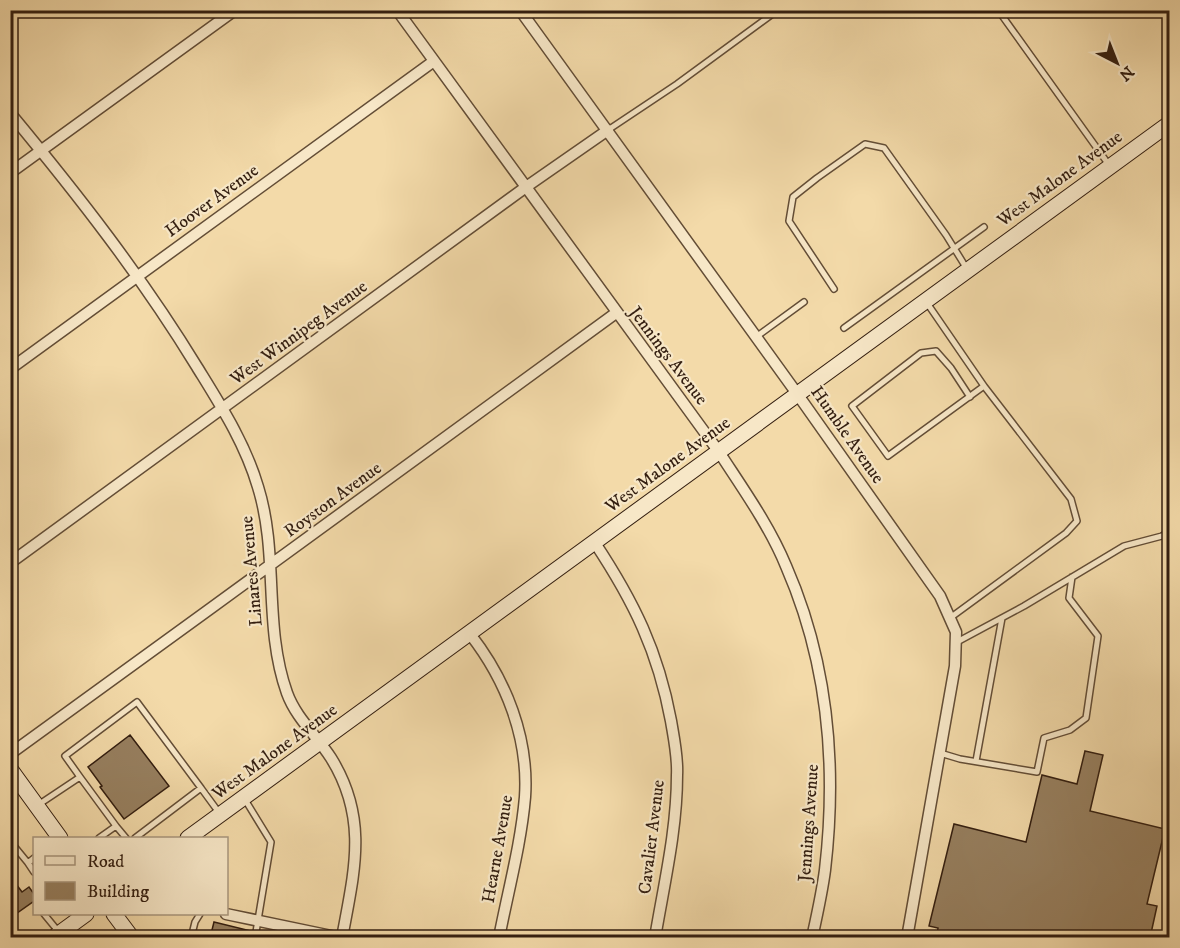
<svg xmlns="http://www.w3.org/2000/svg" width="1180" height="948" viewBox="0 0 1180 948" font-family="'IM FELL DW Pica',serif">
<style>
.building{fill:#978060;stroke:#331e10;stroke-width:1.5}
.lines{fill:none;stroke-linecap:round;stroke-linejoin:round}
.lane-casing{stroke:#634d36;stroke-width:8}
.street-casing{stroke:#634d36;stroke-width:13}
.secondary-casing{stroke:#331e10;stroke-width:17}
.lane{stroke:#f7e7c7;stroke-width:5}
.street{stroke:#f7e7c7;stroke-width:10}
.secondary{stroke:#f7e7c7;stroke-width:15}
.labels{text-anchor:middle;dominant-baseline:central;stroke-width:4.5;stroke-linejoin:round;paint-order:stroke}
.street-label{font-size:18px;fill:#331e10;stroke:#f7e7c7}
</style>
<rect width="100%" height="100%" fill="#f3daa9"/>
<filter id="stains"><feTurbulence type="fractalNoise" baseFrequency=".00333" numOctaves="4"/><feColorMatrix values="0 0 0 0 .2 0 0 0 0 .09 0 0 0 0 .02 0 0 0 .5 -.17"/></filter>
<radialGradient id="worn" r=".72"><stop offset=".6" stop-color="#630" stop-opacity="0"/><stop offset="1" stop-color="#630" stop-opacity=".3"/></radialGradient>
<path class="building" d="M130,735L169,786L124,819L100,787L102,786L88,767Z
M1085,751L1103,755L1090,811L1165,829L1147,904L1157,906L1150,938H986L962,932L961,938H951L937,934L938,928L929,926L954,824L1026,842L1042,775L1077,784Z
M10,876L22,892L29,887L34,894V901L10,918Z
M214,922L251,931L250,938H210Z"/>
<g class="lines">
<g class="lane-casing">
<path id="lane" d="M998,10L1109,165
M608,130L677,84L778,10
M834,289L789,221L793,197L817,178L865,144L884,148L946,235L967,269
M927,303L984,386L888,456L852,406L921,353L936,351L951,368L970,397
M844,328L984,227
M756,337L804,302
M950,618L1066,533L1077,521L1071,499L984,386
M957,642L1024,606L1124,546L1162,536L1170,531
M940,753L960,759L1037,772L1044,738L1070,730L1086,718L1098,636L1069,598L1072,577
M976,761L1002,618
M80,777L65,756L137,702L201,788
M244,798L271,842L255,938
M38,805L80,777L116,826L99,838
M116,826L126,838
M135,838L201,788L220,814
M10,841L28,863
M34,858L28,863L34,872
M44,914L58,931
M71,927L81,938
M191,938L195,922L200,914"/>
</g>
<g class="street-casing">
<path id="street" d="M397,10L719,452C743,489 769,525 786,566C828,662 837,767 825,870C822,893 817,915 812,938
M520,10L798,395L940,596L956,632L955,666L907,938
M10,113C78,195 142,277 197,367C221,406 245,443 258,487C279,554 263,626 287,693C296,718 317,736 331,758C369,819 354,872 342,938
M10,173L235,10
M10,369L434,61
M595,543C634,602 658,651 671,721C674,739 678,757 677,775C677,830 664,884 655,938
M10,563L526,187L608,130
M470,634C506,680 529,738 525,797C521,844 508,891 499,938
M10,754C212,607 415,461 616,313
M226,914L341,938"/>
</g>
<g class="secondary-casing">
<path id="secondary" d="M10,769L60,838
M188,838L1170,123
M114,914L132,938
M53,938L86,914"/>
</g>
<use href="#lane" class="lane"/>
<use href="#street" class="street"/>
<use href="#secondary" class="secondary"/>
</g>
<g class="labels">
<g class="street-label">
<text transform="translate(1060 179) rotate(-36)">West Malone Avenue</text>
<text transform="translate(212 201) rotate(-36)">Hoover Avenue</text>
<text transform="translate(299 333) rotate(-36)">West Winnipeg Avenue</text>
<text transform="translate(668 356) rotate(53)">Jennings Avenue</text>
<text transform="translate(847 435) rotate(55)">Humble Avenue</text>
<text transform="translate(668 465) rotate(-36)">West Malone Avenue</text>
<text transform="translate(333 500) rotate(-36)">Royston Avenue</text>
<text transform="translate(252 571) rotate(-95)">Linares Avenue</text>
<text transform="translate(275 752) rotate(-36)">West Malone Avenue</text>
<text transform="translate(809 823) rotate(-86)">Jennings Avenue</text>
<text transform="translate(652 837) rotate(-83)">Cavalier Avenue</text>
<text transform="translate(498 849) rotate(-80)">Hearne Avenue</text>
</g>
</g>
<rect width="1180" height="948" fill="none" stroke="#f3daa9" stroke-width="36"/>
<rect x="12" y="12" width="1156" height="924" fill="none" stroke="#331e10" stroke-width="3"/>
<rect x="18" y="18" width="1144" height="912" fill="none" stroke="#331e10" stroke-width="1.5"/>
<rect x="33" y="837" width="195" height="78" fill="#f7e7c7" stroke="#a9977e" stroke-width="1.5"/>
<rect x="45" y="856" width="30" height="9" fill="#f7e7c7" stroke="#a9977e" stroke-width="1.5"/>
<text x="87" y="867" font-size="18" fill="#331e10">Road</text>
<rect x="45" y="882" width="30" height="18" fill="#978060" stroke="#a9977e" stroke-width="1.5"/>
<text x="87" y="897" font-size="18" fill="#331e10">Building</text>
<g transform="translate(1117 63) rotate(138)" stroke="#f7e7c7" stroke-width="4.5" paint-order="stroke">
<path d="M0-4.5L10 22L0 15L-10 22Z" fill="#331e10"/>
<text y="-9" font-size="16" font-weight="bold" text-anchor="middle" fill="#331e10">N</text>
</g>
<rect width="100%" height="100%" filter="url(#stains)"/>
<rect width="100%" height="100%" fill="url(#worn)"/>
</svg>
